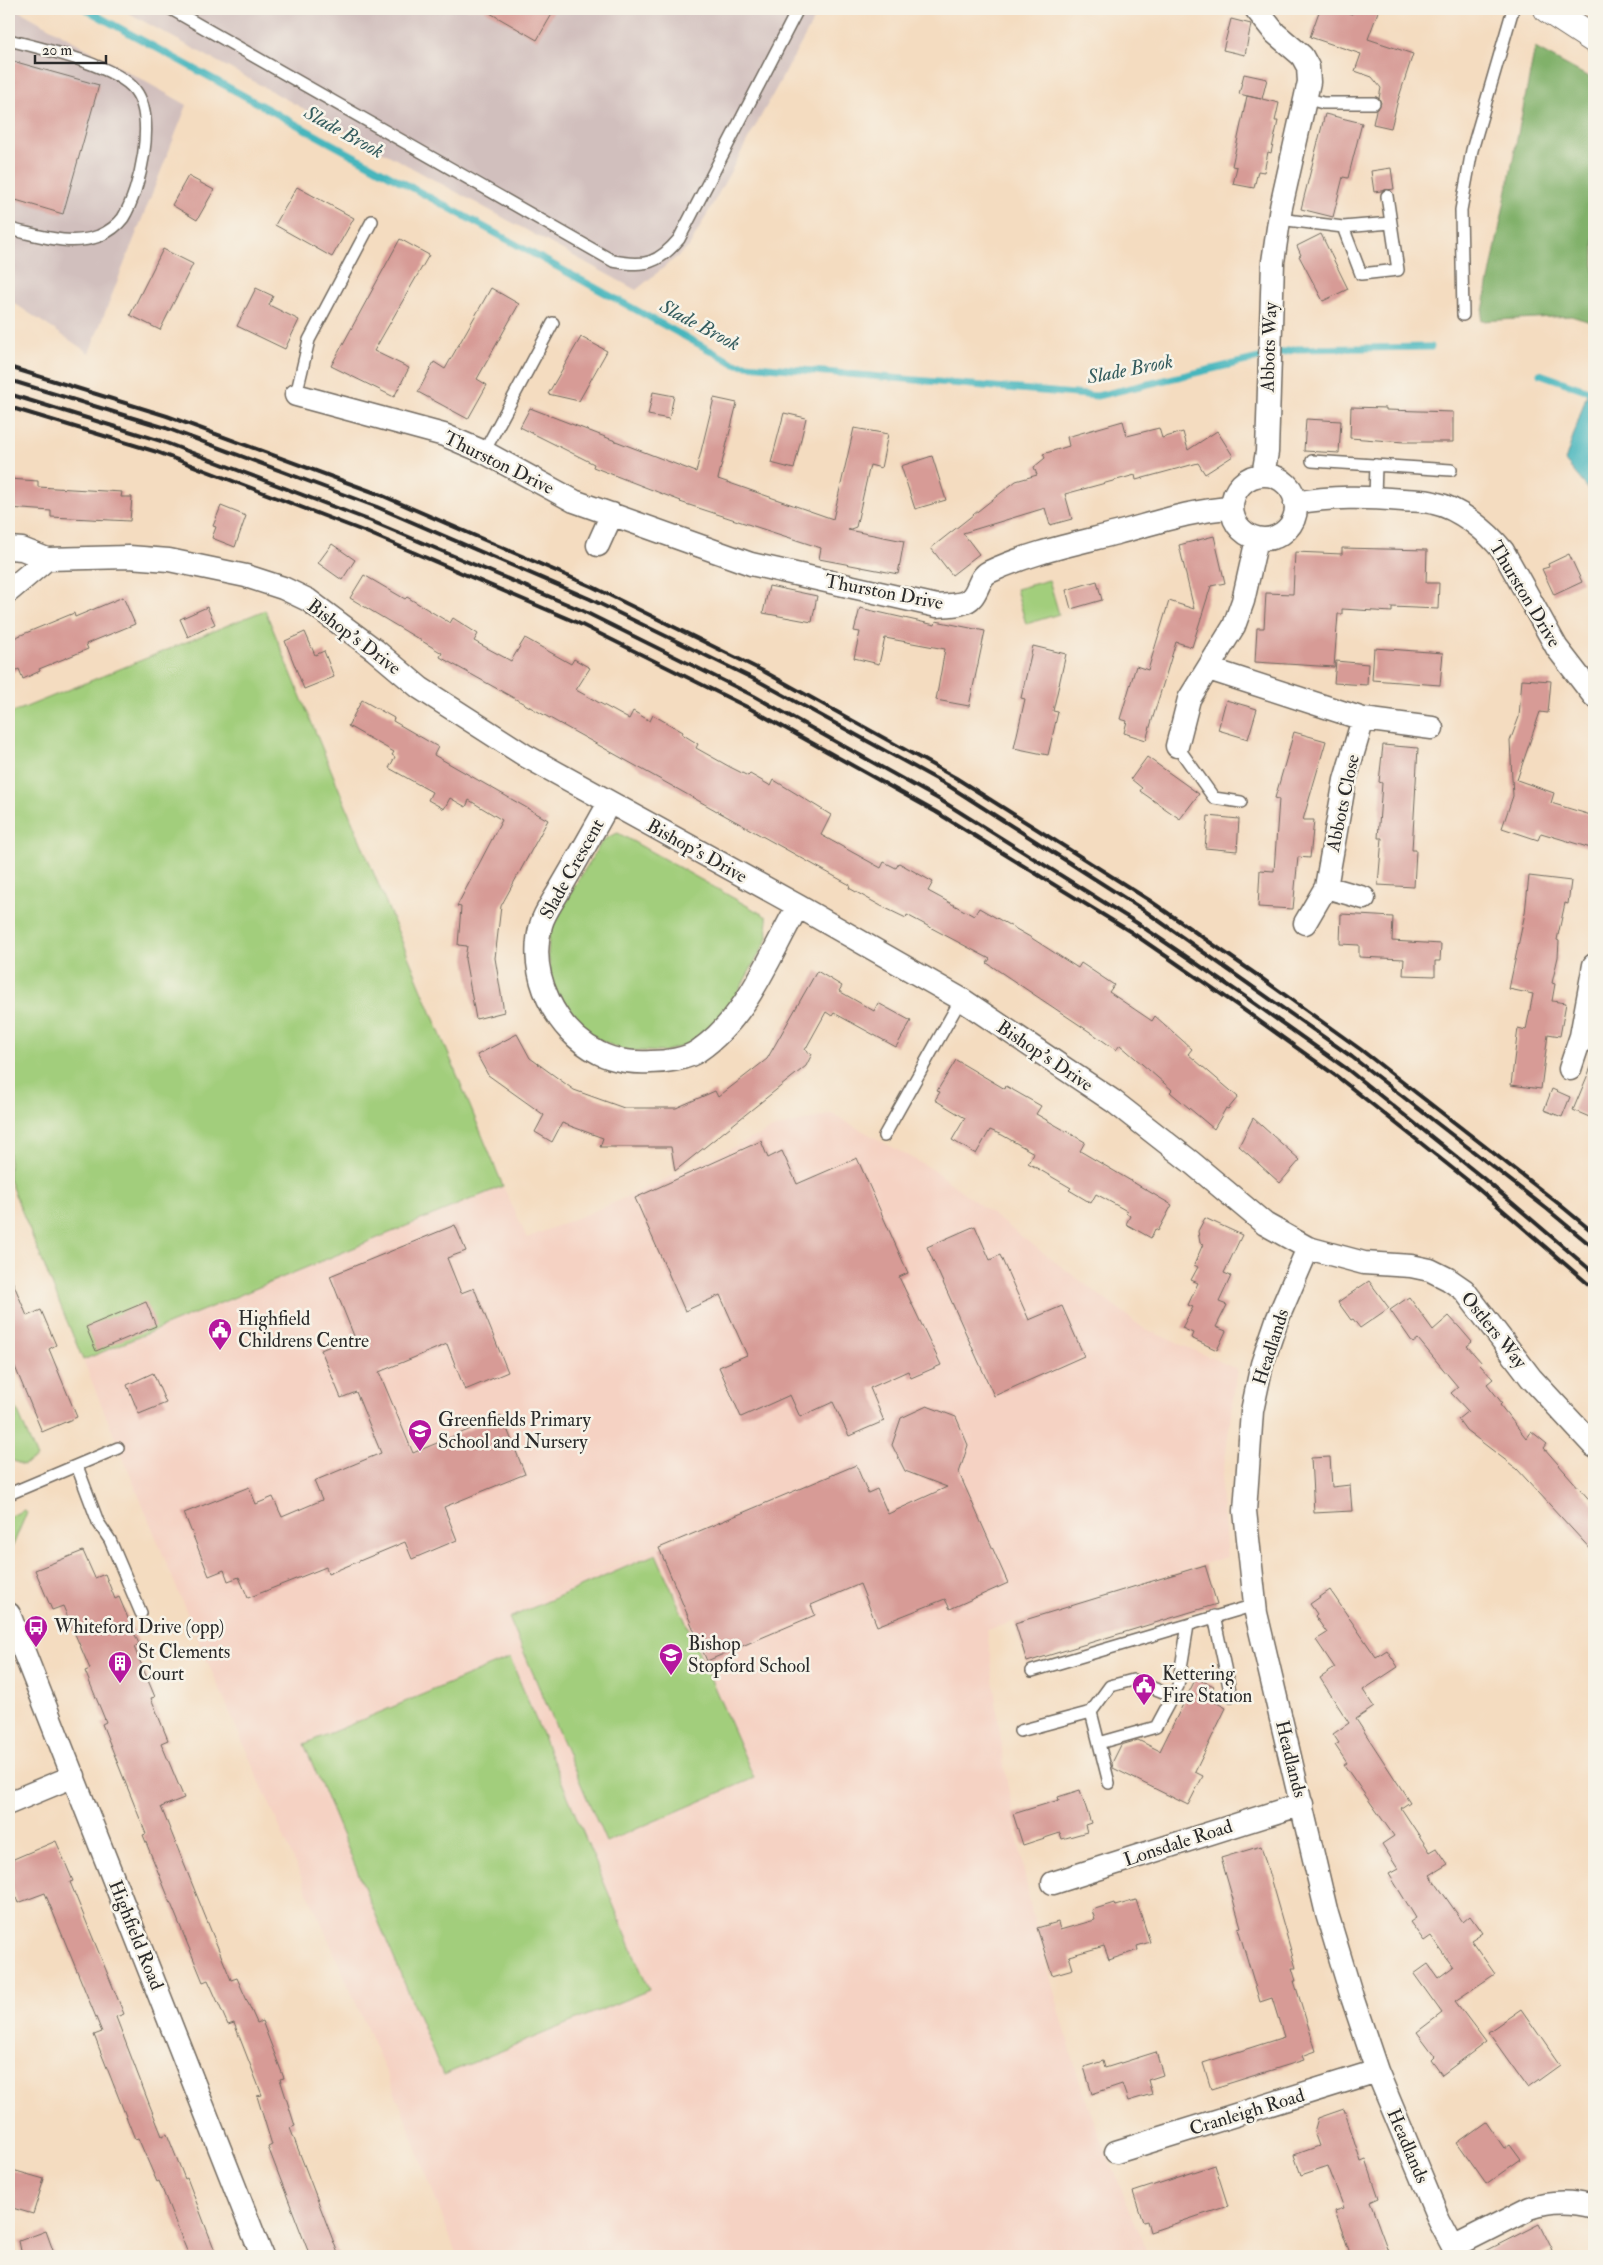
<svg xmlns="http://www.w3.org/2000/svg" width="1603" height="2265" viewBox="0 0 1603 2265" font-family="'IM FELL Double Pica',serif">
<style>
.built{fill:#f5d2c3;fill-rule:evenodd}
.industrial{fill:#d1bfbd}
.green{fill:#a2ce7b;stroke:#667c53}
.forest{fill:#81b16b;stroke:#566e4b}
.water{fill:#46b6bd;stroke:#387074}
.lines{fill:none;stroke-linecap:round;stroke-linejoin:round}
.stream{stroke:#46b6bd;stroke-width:7}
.building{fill:#d79b96}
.service-casing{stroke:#71695f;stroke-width:14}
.minor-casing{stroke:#71695f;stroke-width:25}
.trunk-casing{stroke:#71695f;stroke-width:30}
.service{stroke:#fff;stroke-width:11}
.minor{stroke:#fff;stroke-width:22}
.trunk{stroke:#fff;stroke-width:28}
.rail{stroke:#2b2b2b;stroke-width:4}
.labels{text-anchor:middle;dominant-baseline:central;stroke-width:5;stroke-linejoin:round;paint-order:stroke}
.street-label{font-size:19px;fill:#2b2b2b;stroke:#f7f3e8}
.poi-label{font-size:19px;fill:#2b2b2b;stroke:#f7f3e8;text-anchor:start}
.water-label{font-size:20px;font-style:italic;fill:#345c5e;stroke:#f7f3e8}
</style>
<rect width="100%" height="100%" fill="#f7f3e8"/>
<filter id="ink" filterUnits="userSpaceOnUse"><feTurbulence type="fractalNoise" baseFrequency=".02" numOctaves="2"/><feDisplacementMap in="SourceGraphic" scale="10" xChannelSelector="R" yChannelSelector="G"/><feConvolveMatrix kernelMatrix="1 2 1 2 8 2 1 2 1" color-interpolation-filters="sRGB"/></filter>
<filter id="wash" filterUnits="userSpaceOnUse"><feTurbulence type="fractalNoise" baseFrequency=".0096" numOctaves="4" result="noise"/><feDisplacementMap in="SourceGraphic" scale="20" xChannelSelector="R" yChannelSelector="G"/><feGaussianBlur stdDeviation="1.12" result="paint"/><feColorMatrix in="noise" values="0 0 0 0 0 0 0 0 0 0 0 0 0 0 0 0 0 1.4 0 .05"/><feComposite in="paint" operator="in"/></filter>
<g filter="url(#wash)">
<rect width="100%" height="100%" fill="#f4dcc0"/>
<path class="built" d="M832,1114L932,1169L1143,1328L1237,1369L1221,1489L1227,1557L987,1630L1004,1766L1032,1913L1082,2090L1148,2256H457L402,2109L196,1635L83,1360L503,1186L527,1238L611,1204L775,1128ZM744,1507L745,1509L323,1687L744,1508Z"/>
<path class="industrial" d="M9,9H16L187,105L89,353L14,303L9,302Z
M121,9H820L689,247L636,290Z"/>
<path class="green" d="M1049,580L1059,614L1026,624L1016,589Z
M265,610L503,1186L83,1360L9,1180V714Z
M618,833L767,917L768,938L732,1003L713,1026L699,1038L684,1046L663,1052L621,1050L598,1039L577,1024L565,1010L557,995L551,976L548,953L549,936L554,920L601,843L608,837Z
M9,1390L37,1458L23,1465L9,1459V1423L16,1420L9,1401Z
M24,1510L27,1512L9,1555V1517Z
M656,1554L754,1778L606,1842L509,1618Z
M510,1658L649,1990L443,2075L304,1744Z"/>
<path class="forest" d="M1535,48L1594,80V323L1571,316L1481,321Z"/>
<path class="water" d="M1594,372V496L1565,461Z"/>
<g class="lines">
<path class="stream" d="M85,9L735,364L1097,396L1297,349L1431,347
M1540,374L1594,393"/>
</g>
<g id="blocks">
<path class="building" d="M483,9H555L537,40Z
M1320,9H1337L1352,14L1353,9H1379L1368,39L1413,54L1398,100L1391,128L1373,124L1376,110L1381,103L1379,98L1381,88L1372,77L1355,71L1361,54L1310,37Z
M1231,19L1251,24L1245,55L1223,50Z
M9,60L99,85L63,214L9,198Z
M1244,74L1267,79L1262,99L1279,103L1275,121H1278L1271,153L1268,152L1264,172L1258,171L1254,188L1233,184L1237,167L1232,166L1247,96L1261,99L1239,94Z
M1325,114L1362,123L1348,178L1343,177L1333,217L1301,209Z
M1391,168L1394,189L1374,192L1371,171Z
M188,176L214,190L197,220L172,205Z
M297,187L354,218L332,257L275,225Z
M1321,234L1348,289L1323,301L1299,256L1301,255L1297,246Z
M400,239L429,255L374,351L409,368L394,397L331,366Z
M163,249L193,264L160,330L130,315Z
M256,288L273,296L269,305L299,320L285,349L237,326Z
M491,288L519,304L477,379L487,385L468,419L418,392L434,362L445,369Z
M581,337L607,351L579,401L548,394Z
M653,392L674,396L669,419L648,415Z
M714,398L737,403L718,479L833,519L854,428L888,434L881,468L870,465L856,527L848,530L904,541L898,574L819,559L821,548L680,502L681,501L593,467L594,464L520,427L530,408L696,472Z
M1351,407L1386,408V410L1453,412V442H1404L1350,438Z
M784,413L806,418L794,469L771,463Z
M1306,419L1341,421L1339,453L1304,451Z
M1123,421L1127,436L1159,428L1162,438L1183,432L1188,450L1217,431L1233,456L1205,474L1198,463L1136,480L1135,475L1065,494L1072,519L1050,525L1045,508L963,533L979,554L952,575L931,548L1016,481L1037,475L1034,467L1045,458L1043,454L1069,446L1067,437Z
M932,456L946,500L915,509L901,466Z
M9,479L38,481V487L122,492L121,497H132L130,521L51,517V511L9,508Z
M221,506L246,516L235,547L212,538L216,527L213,526Z
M1214,536L1225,583L1211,586L1192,647L1176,642L1146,740L1124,733L1127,721L1120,719L1136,666L1148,670L1169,601L1194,609L1179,545Z
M332,544L355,560L342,580L318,563Z
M1342,548L1427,550L1426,583H1439L1438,609L1392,607V612L1342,609V614H1338L1334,667L1255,662L1257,628H1264L1266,593L1293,594L1295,552L1342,554Z
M1569,554L1582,582L1554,595L1542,569L1549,567L1548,564Z
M364,575L405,599L407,597L450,623L453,618L478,634L474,641L511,661L525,638L571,664L574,659L590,668L576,690L625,717L629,719L633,711L650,721L653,715L683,732L682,734L698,744L696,748L730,767L748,776L750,774L771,786L774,780L831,815L821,835L881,868L884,862L896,868L899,863L933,882L928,891L974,916L979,908L1030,937L1078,968L1081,963L1114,985L1109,992L1152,1021L1155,1016L1192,1049L1188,1054L1238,1097L1228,1109L1226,1108L1214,1129L1170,1092L1172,1090L1120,1045L1116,1050L1099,1038L987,963L990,959L907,915L906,918L881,906L849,888L850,885L440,657L442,653L350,598Z
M1097,581L1102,600L1071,609L1066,590Z
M769,586L817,596L812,622L763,613Z
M123,597L135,624L86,644L88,649L39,669L40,671L23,679L19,669L9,674V640L74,613L75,617Z
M207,607L215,624L188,637L180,619Z
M860,608L935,625L936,621L985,631L969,706L936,700L945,649L885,638L879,664L854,658L860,632L854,631Z
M305,632L315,655L324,651L334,677L304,689L285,641Z
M1033,646L1066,654L1053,711L1058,712L1048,755L1014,748L1025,699L1021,698Z
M1374,648L1443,653L1440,685L1372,680Z
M1336,661L1368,664L1367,685L1334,683Z
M1522,679L1551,681L1548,713L1540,712L1517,780L1554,793L1551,803L1594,816V849L1541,833L1538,840L1502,828L1513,796L1510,741L1519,717Z
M362,700L394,718L393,721L438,747L434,755L548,820L501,906L495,958L504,1012L476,1019L465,959L467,946L458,945L461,907L457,906L502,820L469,800L466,807L450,798L444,809L428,800L432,792L389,768L395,757L392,755L394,752L348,726Z
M1226,700L1257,709L1248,739L1218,730Z
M1294,732L1326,741L1303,820H1314L1310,858L1298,857L1293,909L1258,907L1260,870L1274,871L1279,799L1275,798Z
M1383,745L1418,748L1412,850H1416L1414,887L1378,885L1382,838H1378L1382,783L1379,782Z
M1147,757L1199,794L1180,819L1140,791L1142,788L1131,779Z
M1208,816L1239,819L1237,851L1205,848Z
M1529,876L1571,881L1568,904L1565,903L1557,940L1559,941L1558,957L1552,983L1555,984L1552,1001L1566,1003L1560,1036L1548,1034L1541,1089L1511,1085L1518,1028L1526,1030L1533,994L1509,989L1525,913Z
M1341,914L1393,917L1392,941L1441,944L1440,961H1435V976L1403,975L1404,959L1359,957V945L1340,944Z
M817,971L842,986L839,991L874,1011L878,1003L911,1021L896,1047L834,1013L832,1016L826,1012L805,1050L812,1054L806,1066L675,1171L671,1147H600L603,1138L562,1123L552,1142L535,1132L544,1115L488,1075L477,1055L517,1034L530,1058L574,1090L624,1108H676L715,1091L718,1097L767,1059Z
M956,1060L1005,1089L1006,1086L1041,1106L1036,1114L1085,1142L1080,1151L1172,1205L1158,1231L1155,1229L1151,1238L1126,1224L1130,1216L1126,1213L1127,1211L1096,1194L1091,1203L1069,1190L1071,1188L1028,1163L1034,1153L1002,1135L990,1130L976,1154L952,1140L965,1118L935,1100L940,1092L937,1091Z
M1594,1060V1119L1573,1110Z
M1552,1089L1570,1097L1562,1117L1544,1110Z
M1253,1118L1300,1160L1280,1183L1239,1146Z
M761,1141L768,1158L782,1151L797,1184L857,1158L908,1273L899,1277L941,1365L911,1378L908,1371L870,1388L884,1421L849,1436L833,1402L800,1417L790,1395L741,1417L719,1367L747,1355L720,1295L685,1311L635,1198Z
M1205,1218L1242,1235L1224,1273L1231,1276L1219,1302L1227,1305L1216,1327L1226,1331L1217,1350L1191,1338L1193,1333L1182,1328L1193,1307L1188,1305L1198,1283L1191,1280L1198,1267L1194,1265L1203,1244L1200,1243L1198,1231Z
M455,1225L466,1251L447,1258L461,1293L474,1288L508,1372L465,1390L447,1344L379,1372L413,1453L502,1416L525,1474L444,1507L457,1540L412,1559L405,1542L328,1574L326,1567L248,1598L239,1577L228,1581L224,1570L209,1576L184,1513L249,1487L256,1504L273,1497L282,1517L322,1500L314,1481L381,1453L356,1392L341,1398L321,1350L354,1336L330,1276Z
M975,1226L990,1260L1000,1255L1029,1320L1062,1306L1084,1356L994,1396L927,1247Z
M9,1273L27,1316L41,1310L56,1345L49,1349L77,1417L42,1432L13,1362L9,1364Z
M1369,1281L1389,1308L1360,1328L1353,1319L1351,1320L1338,1302Z
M1409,1297L1433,1330L1449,1316L1460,1328L1472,1342L1467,1346L1482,1363L1480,1365L1493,1379L1487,1384L1502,1403L1500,1405L1526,1438L1531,1431L1547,1444L1544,1448L1594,1505V1553L1517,1469L1466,1430L1458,1419L1468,1411L1451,1393L1458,1387L1418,1339L1413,1343L1390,1310Z
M146,1302L156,1326L96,1351L86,1327Z
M153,1373L166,1403L139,1414L127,1385Z
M927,1406L956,1417L968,1445L959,1473L1008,1583L950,1609L945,1599L877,1626L860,1584L811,1605L815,1615L707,1661L659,1548L856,1465L868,1493L877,1489L888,1514L947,1487L905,1471L892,1445L901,1418Z
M1330,1457L1332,1487L1350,1485L1352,1511L1314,1513L1311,1458Z
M83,1551L95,1578L105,1574L115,1599L119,1597L139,1644L134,1647L155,1697L151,1698L168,1740L161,1743L184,1798L161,1807L231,1980L237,1978L257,2023L262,2021L284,2078L280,2079L295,2126L290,2128L339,2256H310L268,2147L272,2145L257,2096L262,2095L234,2023L228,2025L208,1980L203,1982L143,1835L146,1834L102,1724L106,1722L85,1671L90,1669L63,1606L52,1610L35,1570Z
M1205,1565L1217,1604L1027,1662L1015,1623Z
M1330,1590L1376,1657L1387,1650L1398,1667L1363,1690L1374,1707L1356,1719L1410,1802L1401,1808L1430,1852L1437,1848L1448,1864L1430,1875L1463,1922L1470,1916L1482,1933L1471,1940L1495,1974L1455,2001L1486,2042L1442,2075L1431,2060L1435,2056L1417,2032L1442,2013L1414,1974L1428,1964L1438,1978L1453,1967L1431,1936L1424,1941L1410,1922L1416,1918L1389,1874L1398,1869L1382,1844L1394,1836L1344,1765L1347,1763L1335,1745L1339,1743L1333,1734L1349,1723L1320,1678L1335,1668L1316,1640L1327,1633L1315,1616L1317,1614L1310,1604Z
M1196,1678L1214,1686L1208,1698L1226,1708L1195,1772L1203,1776L1188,1805L1113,1768L1112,1763L1121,1745L1138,1740L1160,1751Z
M1080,1790L1091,1823L1085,1825L1087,1832L1062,1839L1060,1833L1023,1845L1013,1814L1059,1800L1058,1797Z
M56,1841L73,1881L70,1882L124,2014L116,2017L148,2101L162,2136L167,2134L185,2179L187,2178L217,2256H189L159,2181L157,2182L138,2138L135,2139L94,2035L102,2032L45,1893L18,1903L9,1879V1861Z
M1261,1846L1296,1968H1292L1296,1981H1294L1316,2051L1302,2056L1304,2060L1211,2089L1203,2063L1284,2037L1272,1998L1260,2002L1238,1928L1241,1927L1221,1858Z
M1136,1900L1150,1942L1137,1946L1138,1950L1109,1960L1104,1946L1069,1956L1073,1969L1052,1975L1037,1928L1058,1922L1060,1930L1095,1920L1092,1910L1114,1903L1115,1906Z
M1521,2009L1560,2065L1528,2088L1488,2032Z
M1156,2052L1163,2075L1148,2080L1152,2094L1128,2101L1122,2084L1092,2094L1084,2067L1103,2061L1105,2068Z
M1344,2109L1361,2162L1366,2160L1379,2198L1370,2202L1390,2256H1351L1335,2211L1344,2208L1328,2166L1301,2175L1294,2155L1319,2146L1314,2132L1318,2118Z
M1486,2122L1504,2148L1510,2144L1521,2159L1486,2184L1457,2143Z
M1215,2165L1228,2206L1150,2232L1147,2221L1143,2222L1133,2192Z
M9,2169L44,2179L33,2214L9,2207Z
M1539,2224L1552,2250L1540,2256H1476Z
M46,2231L55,2256H22L19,2241Z"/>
</g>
</g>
<g filter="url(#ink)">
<use href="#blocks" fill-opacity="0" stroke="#71695f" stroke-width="1"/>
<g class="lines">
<g class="service-casing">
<path id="service" d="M171,9L613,261C645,267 658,264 679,239L798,9
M9,40C40,48 116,65 135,90C157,119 140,190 123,218C117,226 108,232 99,236C70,247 38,235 9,229
M1305,98L1323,103H1374
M1279,219L1343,227L1391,223L1387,196
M1343,227L1361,274L1398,270L1391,223
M1463,315L1461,210L1472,150L1513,9
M296,395L309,340L372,221
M484,452L553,323
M1312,461L1451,470
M1375,498L1376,465
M1177,746L1214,798L1241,802
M884,1136L961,999
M77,1466L98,1522L110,1540L141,1613
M9,1494L118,1448
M1214,1616L1231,1696
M1032,1671L1255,1605
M1020,1731L1091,1712
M1099,1743L1156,1727L1178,1686L1188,1625
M1109,1783L1091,1712L1110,1686L1133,1680L1173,1696"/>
</g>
<g class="minor-casing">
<path id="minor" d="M1256,9L1275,33L1302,56L1308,67L1309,82L1281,207L1273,262L1267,452L1263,475
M296,395L444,435L484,452L574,501L751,564L937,606C948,605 965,606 972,597C979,589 979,577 989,572C1029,553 1074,544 1117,533C1155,523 1192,510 1232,508
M1232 507a32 32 0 1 1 64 0a32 32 0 1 1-64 0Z
M1295,503C1332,496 1366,497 1403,500C1413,501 1425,500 1434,503C1459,508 1488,532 1503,551L1557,648L1594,696
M598,545L612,514
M9,548L22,549L47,559L129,557L169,560L246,576L283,588L308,600L375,650L420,688L526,756L798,906L961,999L1113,1101L1191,1162L1265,1224L1308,1248L1364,1263L1411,1266L1430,1270L1448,1279L1464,1290L1531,1378L1594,1446
M9,591L47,559
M1209,669L1363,719L1345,780L1326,887L1305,923
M1363,719L1432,728
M1177,746L1189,699L1234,626L1243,601L1257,539
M609,803C593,832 577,860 560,889C554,900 544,913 541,925C527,974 555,1031 599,1053C614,1061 635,1063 651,1062C665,1062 687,1059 698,1051C748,1017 769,956 798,906
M1326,887L1364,898
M1594,965L1581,1036L1594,1040
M1570,1069L1581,1036
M1308,1248L1277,1320L1262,1364L1252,1411L1245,1511L1256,1613L1327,1914L1352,1997L1377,2071L1439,2220L1458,2256
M9,1614L262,2256
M9,1803L74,1776
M1053,1883L1302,1804
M1116,2152L1377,2071
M1453,2247L1530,2208C1552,2200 1572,2201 1594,2207"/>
</g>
<g class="trunk-casing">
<path id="trunk" d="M1548,9L1594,39"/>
</g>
<use href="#service" class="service"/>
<use href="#minor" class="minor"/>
<use href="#trunk" class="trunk"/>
<path class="rail" d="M9,367L167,416L381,495L593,587L765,672L956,778L1149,900L1257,975L1360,1049L1559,1204L1594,1233
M9,380L166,428L377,507L590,599L760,682L949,786L1145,911L1352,1057L1547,1209L1594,1248
M9,394L161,441L371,521L581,610L754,696L942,801L1137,923L1244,996L1347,1069L1483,1178L1594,1273
M9,407L157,452L366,532L578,623L749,708L936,812L1131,932L1237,1005L1339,1078L1476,1187L1594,1289"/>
</g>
</g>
<defs>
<g id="civic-pin" transform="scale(1.25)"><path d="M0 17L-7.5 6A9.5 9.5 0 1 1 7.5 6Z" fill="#b5179e" stroke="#f7f3e8"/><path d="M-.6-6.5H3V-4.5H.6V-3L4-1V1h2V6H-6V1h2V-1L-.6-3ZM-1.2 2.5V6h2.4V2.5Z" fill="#fff"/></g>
<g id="school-pin" transform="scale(1.25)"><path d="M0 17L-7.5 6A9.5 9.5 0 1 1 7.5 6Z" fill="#b5179e" stroke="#f7f3e8"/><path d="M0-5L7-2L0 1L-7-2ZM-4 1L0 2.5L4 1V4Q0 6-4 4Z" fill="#fff"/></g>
<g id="bus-pin" transform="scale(1.25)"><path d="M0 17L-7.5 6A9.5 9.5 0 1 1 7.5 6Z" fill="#b5179e" stroke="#f7f3e8"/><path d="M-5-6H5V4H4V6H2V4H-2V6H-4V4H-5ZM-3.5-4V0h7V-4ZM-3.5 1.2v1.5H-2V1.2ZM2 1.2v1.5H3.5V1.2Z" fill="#fff"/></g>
<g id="building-pin" transform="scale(1.25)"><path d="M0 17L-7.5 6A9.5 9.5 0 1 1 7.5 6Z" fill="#b5179e" stroke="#f7f3e8"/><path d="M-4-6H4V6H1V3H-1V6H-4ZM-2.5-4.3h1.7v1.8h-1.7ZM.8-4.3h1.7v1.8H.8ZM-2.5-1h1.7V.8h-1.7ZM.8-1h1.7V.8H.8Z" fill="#fff"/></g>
</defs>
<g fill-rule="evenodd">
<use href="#civic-pin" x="220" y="1330"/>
<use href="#school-pin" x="420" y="1431"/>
<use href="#bus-pin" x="36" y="1627"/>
<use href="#school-pin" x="671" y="1655"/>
<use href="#building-pin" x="120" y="1663"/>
<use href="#civic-pin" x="1144" y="1685"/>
</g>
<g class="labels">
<g class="street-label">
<text transform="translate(1269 347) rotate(-88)">Abbots Way</text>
<text transform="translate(499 463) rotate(26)">Thurston Drive</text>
<text transform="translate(884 592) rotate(11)">Thurston Drive</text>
<text transform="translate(1525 594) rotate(59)">Thurston Drive</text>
<text transform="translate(354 637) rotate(37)">Bishop's Drive</text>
<text transform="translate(1343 803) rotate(-78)">Abbots Close</text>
<text transform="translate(697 851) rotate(29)">Bishop's Drive</text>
<text transform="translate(572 869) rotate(-61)">Slade Crescent</text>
<text transform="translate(1045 1056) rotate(34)">Bishop's Drive</text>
<text transform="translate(1494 1330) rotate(51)">Ostlers Way</text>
<text transform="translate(1271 1347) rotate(-72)">Headlands</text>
<text transform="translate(1291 1759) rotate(76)">Headlands</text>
<text transform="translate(1178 1843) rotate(-18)">Lonsdale Road</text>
<text transform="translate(136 1935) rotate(68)">Highfield Road</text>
<text transform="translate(1247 2112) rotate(-17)">Cranleigh Road</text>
<text transform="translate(1408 2146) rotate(67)">Headlands</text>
</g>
<g class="poi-label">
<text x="238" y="1319">Highfield<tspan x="238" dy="22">Childrens Centre</tspan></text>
<text x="438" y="1420">Greenfields Primary<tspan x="438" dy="22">School and Nursery</tspan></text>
<text x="54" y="1627">Whiteford Drive (opp)</text>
<text x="688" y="1644">Bishop<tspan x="688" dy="22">Stopford School</tspan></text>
<text x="138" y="1652">St Clements<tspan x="138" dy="22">Court</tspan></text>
<text x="1162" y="1674">Kettering<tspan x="1162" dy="22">Fire Station</tspan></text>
</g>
<g class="water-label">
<text transform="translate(344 132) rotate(29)">Slade Brook</text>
<text transform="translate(700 325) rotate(28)">Slade Brook</text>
<text transform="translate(1130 369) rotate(-11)">Slade Brook</text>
</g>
</g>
<rect width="1603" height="2265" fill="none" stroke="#f7f3e8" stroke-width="30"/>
<path d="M35 55v8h71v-8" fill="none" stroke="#2b2b2b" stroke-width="2.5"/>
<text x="42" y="55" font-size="15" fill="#2b2b2b" stroke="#f7f3e8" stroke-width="4" paint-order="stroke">20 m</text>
</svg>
